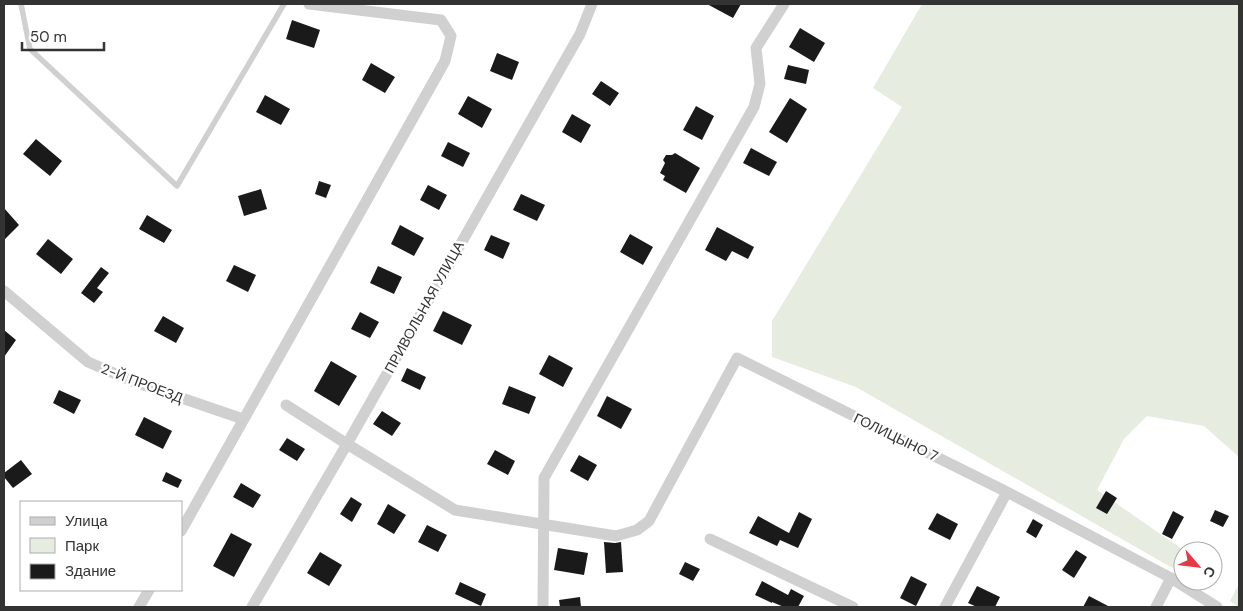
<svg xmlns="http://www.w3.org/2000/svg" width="1243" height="611" viewBox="0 0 1243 611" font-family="'DM Sans',sans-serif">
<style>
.green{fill:#e6ecdf}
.building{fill:#1a1a1a}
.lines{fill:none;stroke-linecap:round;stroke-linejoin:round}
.lane{stroke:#d0d0d0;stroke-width:5.5}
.street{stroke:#d0d0d0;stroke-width:11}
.labels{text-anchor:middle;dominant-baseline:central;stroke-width:5;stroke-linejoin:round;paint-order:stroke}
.street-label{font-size:14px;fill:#333;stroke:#fff}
</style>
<rect width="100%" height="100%" fill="#fff"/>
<path class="green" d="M922,4H1239V457L1204,426L1147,416L1124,439L1097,490L1185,551H1183V574L856,387L772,357V321L902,107L873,88Z
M1239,584V607L1230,601Z"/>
<path class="building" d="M707,4H741L733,18Z
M292,20L320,30L314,48L286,39Z
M800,28L825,43L814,62L789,47Z
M497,53L519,62L512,80L490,71Z
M371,63L395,77L385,93L362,80Z
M788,65L809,70L806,84L784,79Z
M601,81L619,93L610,106L592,94Z
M265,95L290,109L281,125L256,112Z
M468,96L492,109L482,128L458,114Z
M790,98L807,109L787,143L769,132Z
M696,106L714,116L702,140L683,130Z
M572,114L591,125L581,143L562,132Z
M36,139L62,161L50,176L23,154Z
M448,142L470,153L463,167L441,156Z
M751,148L777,162L769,176L743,163Z
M675,153L700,168L686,193L663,180L665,176L660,173L665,163L663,160L666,155H672Z
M319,181L331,185L326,198L315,194Z
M428,185L447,195L439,210L420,200Z
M261,189L267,209L244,216L238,196Z
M521,194L545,205L537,221L513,210Z
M4,208L19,225L4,240Z
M147,215L172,230L164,243L139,229Z
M400,225L424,238L414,256L391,244Z
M717,227L754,247L748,259L732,251L726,261L705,250Z
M630,234L653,247L643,265L620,252Z
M491,235L510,243L503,259L484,250Z
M48,239L73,259L61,274L36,254Z
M234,265L256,275L248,292L226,281Z
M378,266L402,277L394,294L370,283Z
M101,267L109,273L97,288L103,292L94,303L81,293Z
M443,311L472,325L462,345L433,331Z
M360,312L379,322L370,338L351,329Z
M163,316L184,328L176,343L154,331Z
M4,330L16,340L4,357Z
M549,355L573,368L563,387L539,374Z
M331,361L357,376L339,406L314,391Z
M407,368L426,377L420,390L401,381Z
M509,386L536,397L529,414L502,404Z
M59,390L81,400L74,414L53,403Z
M607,396L632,409L621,429L597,416Z
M382,411L401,423L392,436L373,424Z
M144,417L172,431L163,449L135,435Z
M287,438L305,449L297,461L279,450Z
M495,450L515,461L508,475L487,464Z
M579,455L597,465L588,481L570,471Z
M21,460L32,474L13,488L4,477V473Z
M166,472L182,480L178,488L162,481Z
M241,483L261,495L253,508L233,497Z
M1106,491L1117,498L1107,514L1096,508Z
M351,497L362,504L352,522L340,514Z
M388,504L406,515L394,534L377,524Z
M1215,510L1229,516L1223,527L1210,521Z
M1173,511L1184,517L1172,539L1162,534Z
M799,512L812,519L798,548L780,540L777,546L749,533L758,516L789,533Z
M937,513L958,524L950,540L928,529Z
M1033,519L1043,525L1036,538L1026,532Z
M427,525L447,535L438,552L418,542Z
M231,533L252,544L234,577L213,566Z
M604,542L615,543L621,542L623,572L606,573Z
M558,548L588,553L584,575L554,570Z
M1076,550L1087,557L1074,578L1062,570Z
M320,552L342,565L329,586L307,573Z
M685,562L700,569L693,581L679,574Z
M911,576L927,584L916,606L900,598Z
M762,581L788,595L791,589L804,596L798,607H784L772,602V603L755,595Z
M460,582L486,594L481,606L455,594Z
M977,586L1000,597L995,607H977L968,603Z
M1089,596L1110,607H1083Z
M580,597L581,607H560L559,600Z"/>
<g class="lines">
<path class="lane" d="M21,4L30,49L177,186L284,4"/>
<path class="street" d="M4,291L88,362L132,381L243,419
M286,405L347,444L455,510L616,536L637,530L649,521L737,358L1007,492L1171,578L1217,607
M181,531L445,61L451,36L441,20L309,4
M710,539L853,607
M139,607L149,590
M252,607L347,444L580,34L592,4
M543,607L544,478L754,107L760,84L756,48L784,4
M945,607L1007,492
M1156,607L1171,578"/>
</g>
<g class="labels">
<g class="street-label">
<text transform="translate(424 307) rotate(-61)">ПРИВОЛЬНАЯ УЛИЦА</text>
<text transform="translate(142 383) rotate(21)">2-Й ПРОЕЗД</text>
<text transform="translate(896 437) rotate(26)">ГОЛИЦЫНО 7</text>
</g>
</g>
<rect width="1243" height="611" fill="none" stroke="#333333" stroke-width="10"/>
<rect x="20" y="501" width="162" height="90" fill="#ffffff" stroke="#adadad"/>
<rect x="30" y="517" width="25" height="8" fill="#d0d0d0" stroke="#adadad"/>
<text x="65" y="526" font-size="15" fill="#333333">Улица</text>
<rect x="30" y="538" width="25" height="15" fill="#e6ecdf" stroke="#adadad"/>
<text x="65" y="551" font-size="15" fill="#333333">Парк</text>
<rect x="30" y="564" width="25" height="15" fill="#1a1a1a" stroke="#adadad"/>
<text x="65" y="576" font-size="15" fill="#333333">Здание</text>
<g transform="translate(1198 566) rotate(118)"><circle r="24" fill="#ffffff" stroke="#adadad"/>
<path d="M0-4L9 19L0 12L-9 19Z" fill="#e63946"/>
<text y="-8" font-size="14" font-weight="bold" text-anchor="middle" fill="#333333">С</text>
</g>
<path d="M22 42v8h82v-8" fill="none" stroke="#333333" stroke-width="2.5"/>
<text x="30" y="42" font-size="15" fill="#333333" stroke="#ffffff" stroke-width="4" paint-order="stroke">50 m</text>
</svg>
